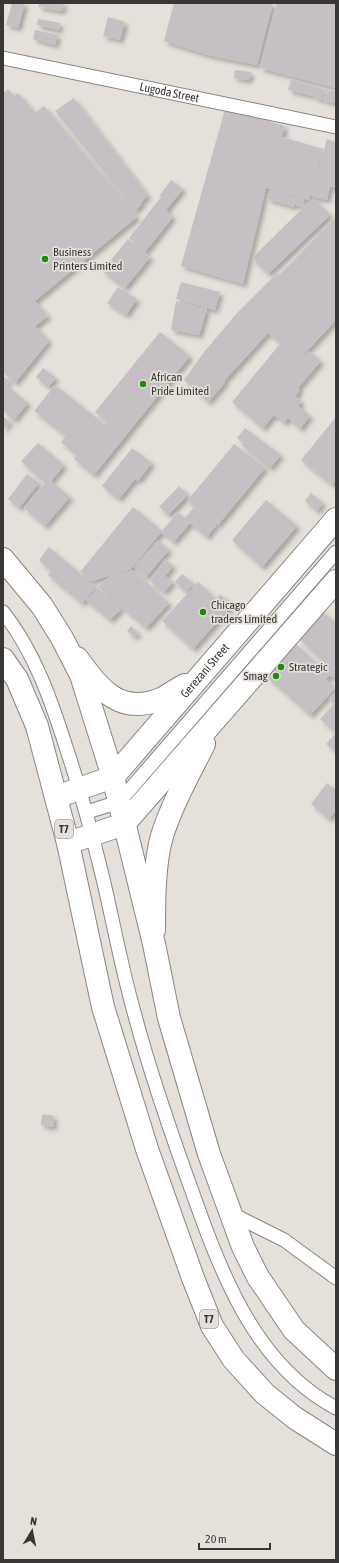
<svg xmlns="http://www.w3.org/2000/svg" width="339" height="1563" viewBox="0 0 339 1563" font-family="'Asap Condensed',sans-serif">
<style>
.building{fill:#c6bfc3;filter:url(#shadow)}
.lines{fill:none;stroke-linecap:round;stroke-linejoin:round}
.lane-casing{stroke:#8a8680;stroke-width:15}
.secondary-casing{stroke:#8a8680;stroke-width:24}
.highway-casing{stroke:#8a8680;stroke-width:24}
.lane{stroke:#fff;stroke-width:13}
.secondary{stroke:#fff;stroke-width:22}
.highway{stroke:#fff;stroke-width:22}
.poi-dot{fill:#1d8b0b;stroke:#e5e1da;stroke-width:1.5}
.labels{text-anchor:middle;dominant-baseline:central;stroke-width:3.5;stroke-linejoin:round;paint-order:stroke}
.shield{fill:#e5e1da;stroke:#6d6a66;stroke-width:1}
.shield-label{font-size:11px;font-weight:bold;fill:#393735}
.street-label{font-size:12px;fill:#393735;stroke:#e5e1da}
.poi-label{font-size:12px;fill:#393735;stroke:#e5e1da;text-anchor:start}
</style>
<defs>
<filter id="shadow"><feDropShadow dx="3.5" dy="3.5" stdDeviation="2" flood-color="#0004"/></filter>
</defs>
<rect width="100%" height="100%" fill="#e5e1da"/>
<path class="building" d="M12,3H25L18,28L6,25Z
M39,3H64L62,11L39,7Z
M174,3H273L257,65L208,55L164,41Z
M277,3H336V88L260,68Z
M108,17L125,22L120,40L103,36Z
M38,19L60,23L59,30L37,25Z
M35,30L58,35L55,45L33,39Z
M235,70L251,72L249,80L234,78Z
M291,79L315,86L312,96L288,90Z
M316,87L325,90L323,100L313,97Z
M8,89L14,96L18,93L35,113L44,106L137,217L35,301L48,316L35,326L49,341L15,383L3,372V93Z
M326,90L336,92V103L324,101Z
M74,98L148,196L141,202L142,204L135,211L55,111Z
M225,109L285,126L282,137L323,149L309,200L266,188L243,284L181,266Z
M327,139L336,142V188L330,186L327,200L311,196Z
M171,180L183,189L166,210L173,217L145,252L129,238L161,197L159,196Z
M270,190L297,198L294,207L267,199Z
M298,198L304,200L303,207L296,205Z
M313,198L330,215L268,274L252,258Z
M336,217V320L304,354L284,339L280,343L268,333L224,381L225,383L208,402L184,380L204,352L237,313L277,273L279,275Z
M128,239L150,257L125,288L102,271Z
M181,282L220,292L215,310L176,299Z
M118,287L137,299L126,315L107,303Z
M176,301L207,309L199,335L171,330Z
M160,332L190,356L94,475L74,459L77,455L61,442L66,436L34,411L55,385L104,424L107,421L95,412Z
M284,339L304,356L309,351L321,361L298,388L300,390L295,396L302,402L298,406L310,416L300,429L288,418L284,423L274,415L263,428L232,402Z
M43,368L56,378L48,387L36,377Z
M3,376L9,381L6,385L28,403L14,420L3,410Z
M3,416L10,422L3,430Z
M336,417V480L332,485L301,460Z
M245,428L281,455L270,468L242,445L243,443L237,438Z
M38,443L64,465L51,481L70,497L45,526L24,508L45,483L21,461Z
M234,444L265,468L218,525L187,501Z
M132,448L152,463L138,481L135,479L119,499L102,486Z
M27,474L39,483L19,508L8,499Z
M179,486L188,495L168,515L159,507Z
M311,493L323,503L317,511L305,501Z
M266,500L297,526L262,567L232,540Z
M133,507L162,531L131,569L92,581L80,572Z
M194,507L216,525L207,537L190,523L174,542L161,532L178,512L185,518Z
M158,540L169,550L146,577L134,567Z
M49,547L96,587L82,603L48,575L51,571L39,560Z
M165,559L173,566L165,576L173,582L164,592L150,581Z
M133,570L169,603L146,628L98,587L110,576Z
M182,574L194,584L186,592L175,582Z
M198,582L216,599L220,594L232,605L193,649L162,621Z
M98,588L121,609L110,620L86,600Z
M323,612L336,623V675L333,678L330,675L319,686L329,695L310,715L266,676L296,644L322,668L326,664L299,639Z
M131,626L138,633L135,637L127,631Z
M326,679L335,688L329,695L320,686Z
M336,691V733L320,719L334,704L329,699Z
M336,733V752L326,744Z
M327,783L336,790V810L329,819L311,804Z
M42,1114L54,1116L53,1127L41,1125Z"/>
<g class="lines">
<g class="lane-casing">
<g id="lane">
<path id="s1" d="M3,58L336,127"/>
<path d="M3,612C34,651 51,700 66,747C81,792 93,837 104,883C114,926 122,970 134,1012C151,1077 174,1142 197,1205C224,1282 260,1368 336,1408"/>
<path d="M87,812L119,802L336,552"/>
<path d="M230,1213L284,1240L336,1278"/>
</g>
</g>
<g class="secondary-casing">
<g id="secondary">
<path d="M77,658C99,688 119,716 161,699C169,695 177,689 185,685"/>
<path id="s2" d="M56,797L113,777L336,519"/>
<path d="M68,843L124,824L336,581"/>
<path d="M154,930C154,901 154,864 162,836C172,804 189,774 204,744"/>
</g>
</g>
<g class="highway-casing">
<path id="highway" d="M3,559L42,606L62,638L81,675L113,777L154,944L169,1018L209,1154L243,1247L258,1277L294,1330L336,1369
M3,659L17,679L37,726L68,843L103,1007L147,1149L193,1278L212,1326L234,1360L265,1394L295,1418L336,1444"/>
</g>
<use href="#lane" class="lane"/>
<use href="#secondary" class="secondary"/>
<use href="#highway" class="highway"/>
</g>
<g class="poi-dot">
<circle cx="45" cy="259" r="4"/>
<circle cx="143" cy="384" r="4"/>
<circle cx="203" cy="612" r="4"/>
<circle cx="281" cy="667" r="4"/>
<circle cx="276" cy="676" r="4"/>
</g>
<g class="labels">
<g class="shield">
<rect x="55" y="820" width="18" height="18" rx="3"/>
<rect x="200" y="1310" width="18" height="18" rx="3"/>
</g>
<g class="shield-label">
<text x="64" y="829">T7</text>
<text x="209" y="1319">T7</text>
</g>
<g class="street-label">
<text stroke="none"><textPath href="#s1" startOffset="170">Lugoda Street</textPath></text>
<text stroke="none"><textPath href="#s2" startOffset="201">Gerezani Street</textPath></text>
</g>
<g class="poi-label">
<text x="53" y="252">Business<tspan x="53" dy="14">Printers Limited</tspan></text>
<text x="151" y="377">African<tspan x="151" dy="14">Pride Limited</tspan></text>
<text x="211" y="605">Chicago<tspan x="211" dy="14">traders Limited</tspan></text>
<text x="289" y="667">Strategic</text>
<text x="268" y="676" text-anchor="end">Smag</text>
</g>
</g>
<rect width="339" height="1563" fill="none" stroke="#393735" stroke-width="8"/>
<g transform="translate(32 1531) rotate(10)" stroke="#e5e1da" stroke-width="3" paint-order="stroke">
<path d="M0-3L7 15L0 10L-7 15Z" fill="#393735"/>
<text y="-6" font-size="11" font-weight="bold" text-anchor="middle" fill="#393735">N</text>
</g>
<path d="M199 1543v6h71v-6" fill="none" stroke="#393735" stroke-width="2"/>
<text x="205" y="1543" font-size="12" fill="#393735" stroke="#e5e1da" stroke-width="3" paint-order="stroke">20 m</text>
</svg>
